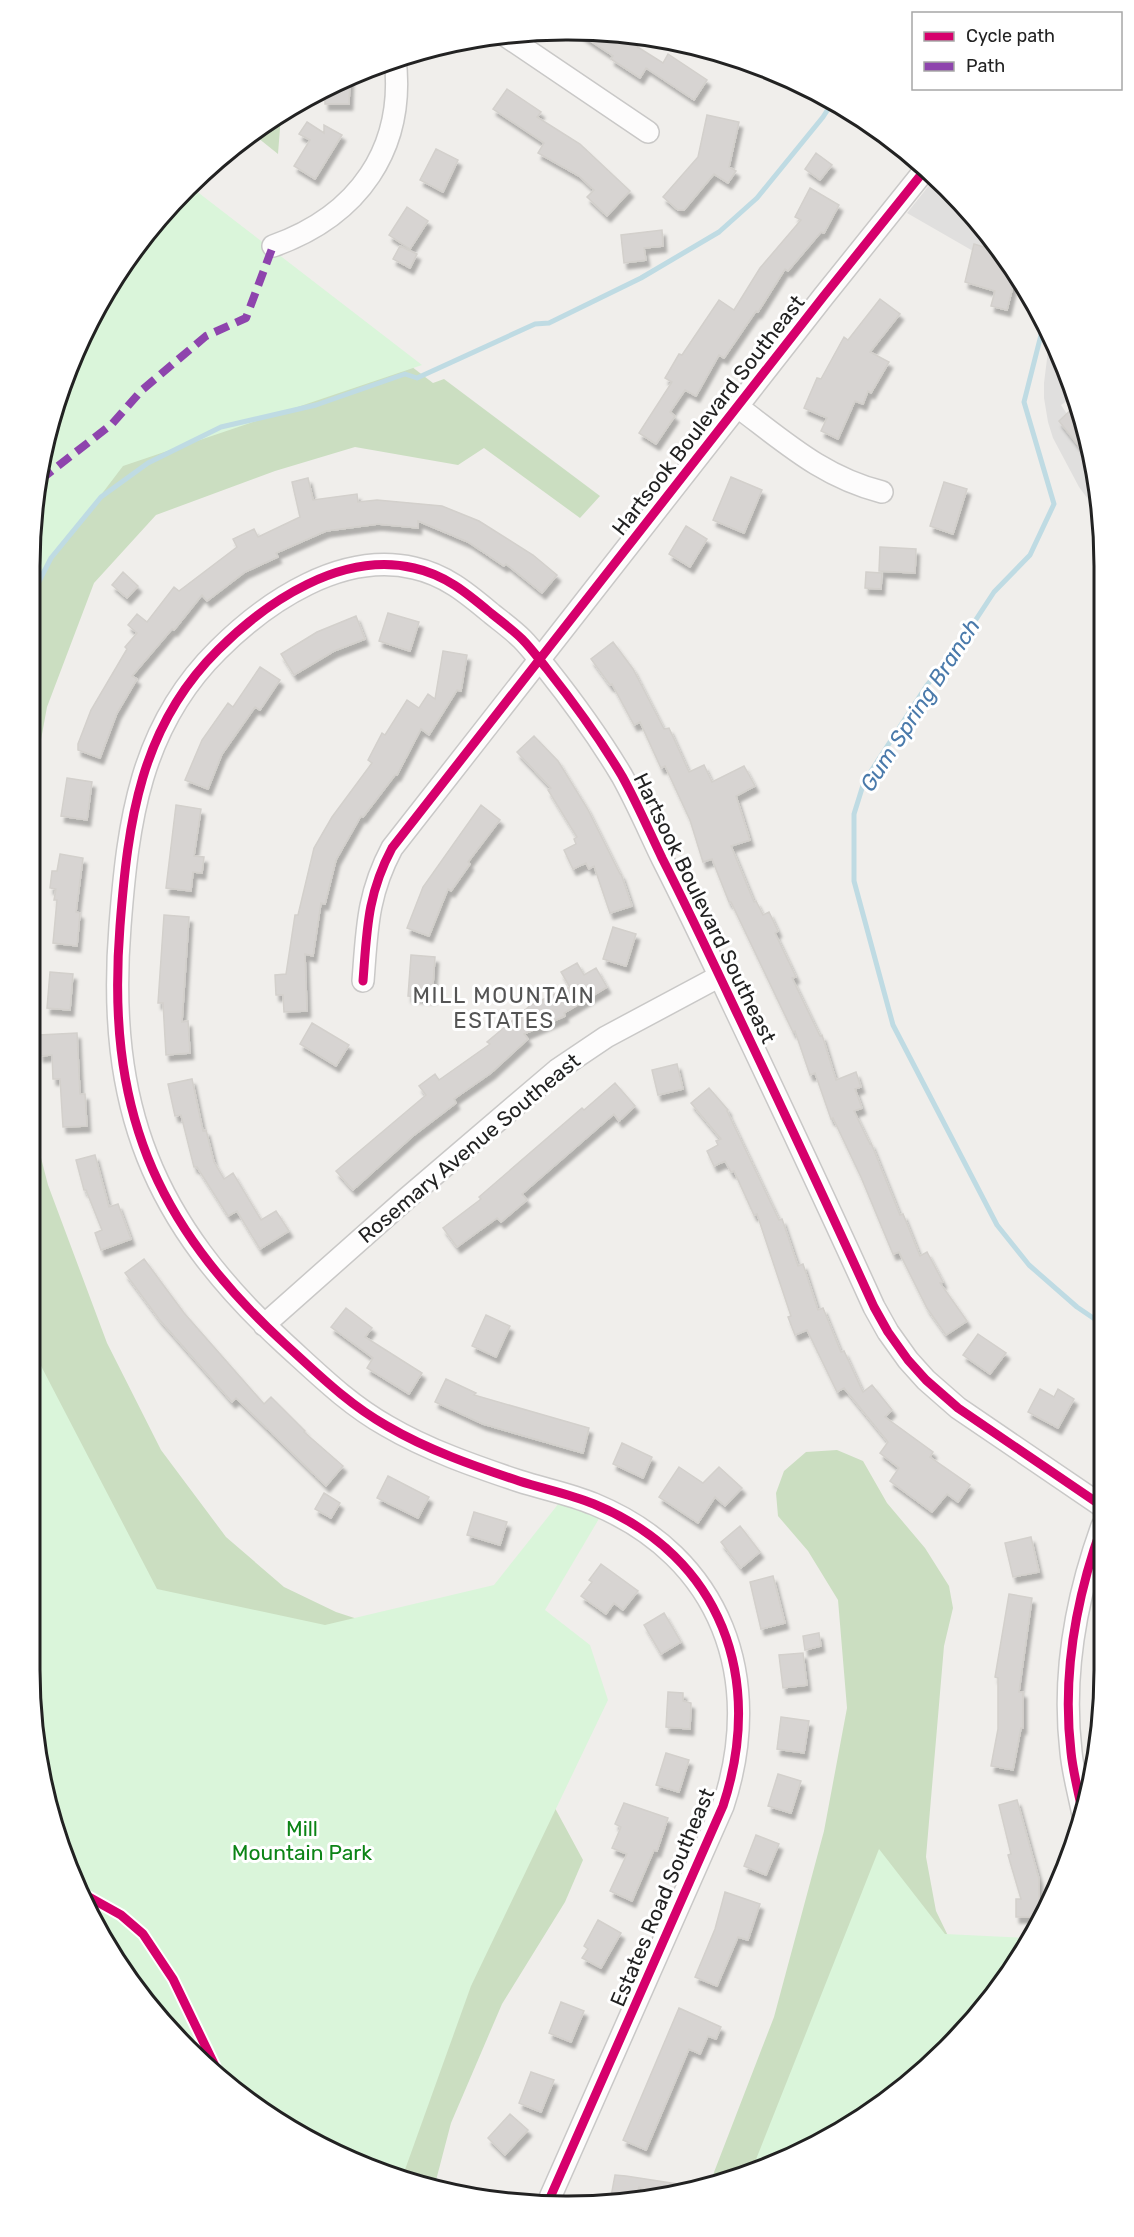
<svg xmlns="http://www.w3.org/2000/svg" width="1134" height="2237" viewBox="0 0 1134 2237" font-family="Rubik,sans-serif">
<style>
.forest{fill:#cbdec1}
.park{fill:#daf5da}
.parking{fill:#e0dfde}
.lines{fill:none;stroke-linecap:round;stroke-linejoin:round}
.stream{stroke:#bfdbe3;stroke-width:5}
.building{fill:#d7d4d2;stroke:#d3d0cc;stroke-width:1.5;filter:url(#shadow)}
.minor-casing{stroke:#c9c8c7;stroke-width:24}
.minor{stroke:#fdfcfc;stroke-width:21}
.quiet{stroke:#8e44ad;stroke-width:8;stroke-dasharray:15 8;stroke-linecap:butt}
.cycleway-casing{stroke:#fff;stroke-width:13}
.cycleway{stroke:#d6006c;stroke-width:9}
.labels{text-anchor:middle;dominant-baseline:central;stroke-width:6;stroke-linejoin:round;paint-order:stroke}
.street-label{font-size:21px;fill:#222;stroke:#fff}
.park-label{font-size:21px;fill:#0c8416;stroke:#fff}
.water-label{font-size:22px;font-style:italic;fill:#4a7aab;stroke:#fff}
.neighbourhood-label{font-size:22px;letter-spacing:1.5px;fill:#555;stroke:#fff}
.rim{fill:none;stroke:#222;stroke-width:3}
</style>
<defs>
<filter id="shadow"><feDropShadow dx="3.5" dy="6" stdDeviation="1.5" flood-color="#0004"/></filter>
</defs>
<rect width="100%" height="100%" fill="#f0eeeb"/>
<path class="forest" d="M281,115L278,154L253,134Z
M185,193L433,383L444,379L600,496L580,518L484,448L458,465L355,447L275,471L156,515L94,583L47,707L31,794V532L48,428L141,240Z
M31,1119L48,1185L107,1343L161,1450L226,1537L284,1587L336,1612L385,1628L549,1797L583,1860L565,1902L502,2004L451,2123L434,2188L361,2166L269,2117L141,1997L59,1843L30,1670Z
M837,1450L863,1461L887,1503L925,1548L949,1586L953,1608L944,1646L926,1857L936,1911L952,1944L1009,1963L947,2049L804,2152L711,2180L774,2017L824,1831L847,1708L838,1600L808,1551L778,1516L776,1493L784,1471L806,1452Z"/>
<path class="park" d="M191,187L422,365L123,466L31,587V532L48,428L85,330L141,240Z
M30,1320L39,1362L157,1589L325,1625L494,1585L559,1503L600,1517L545,1610L590,1645L608,1700L471,1986L402,2178L361,2166L269,2117L141,1997L59,1843L30,1670Z
M879,1849L945,1934L1026,1938L947,2049L804,2152L753,2167Z"/>
<path class="parking" d="M931,183L939,192L942,190L993,240L1000,252L974,245L973,251L907,213Z
M1052,341L1063,362L1073,397L1061,405L1067,414L1059,421L1089,459L1094,476L1088,481L1099,495V514L1079,487L1053,438L1048,422L1044,398V383L1048,351Z"/>
<g class="lines">
<path class="stream" d="M1043,327L1024,402L1054,504L1030,555L994,592L956,650L927,685L864,782L854,814V881L893,1025L997,1225L1029,1265L1077,1307L1102,1324
M31,597L51,558L101,497L148,463L221,427L316,405L405,374L417,378L535,324L549,323L641,278L719,232L757,198L823,117L832,103"/>
</g>
<path class="building" d="M602,31L617,34L663,63L668,54L707,80L694,100L646,68L640,78L611,59L613,56L577,32Z
M350,79L349,104H325V90Z
M507,89L541,112L537,117L580,144L630,191L607,216L587,197L594,190L579,176L538,153L544,143L493,109Z
M707,115L739,122L729,167L736,171L728,183L714,174L684,210H678L663,197L698,157Z
M307,122L324,133V125L342,135L315,179L294,166L310,140L299,134Z
M436,149L458,160L443,192L420,180Z
M816,153L832,165L820,180L805,169Z
M810,188L839,205L824,233L821,232L788,271L785,269L758,312L756,311L724,358L719,355L696,396L685,390L670,412L675,416L656,444L639,433L672,382L665,378L679,354L682,355L719,300L734,310L760,268L801,220L795,217Z
M407,207L428,221L410,249L389,235Z
M662,230L663,246L644,248L646,260L624,263L621,235Z
M974,244L1000,252L1015,278L1007,310L991,306L995,291L965,282Z
M400,246L417,254L410,268L393,259Z
M880,299L900,314L870,352L889,362L871,393L868,391L863,404L855,401L838,439L821,431L827,418L804,408L817,378L821,379L844,337L848,340Z
M1075,406L1081,428L1089,459L1059,421Z
M731,477L762,490L744,533L713,520Z
M308,478L313,500L357,494L358,502L377,500L442,506L479,521L533,555L557,575L542,593L506,564L504,566L468,542L418,521V528L378,524L326,531L276,553L278,557L245,572L207,601L202,595L174,630L172,629L132,676L137,679L117,713L100,758L78,750V744L91,710L127,649L125,647L137,633L128,625L137,614L147,622L174,587L179,591L237,547L233,539L254,529L258,537L300,517L292,482Z
M944,482L967,489L953,534L930,526Z
M686,526L707,539L690,567L669,554Z
M880,547L916,549L915,573L879,571Z
M123,572L138,586L127,598L112,585Z
M866,572L882,573L881,589L865,588Z
M388,613L419,622L410,651L379,641Z
M356,616L365,639L334,651L294,675L281,654L317,632Z
M613,642L633,669L664,729L669,728L689,772L704,765L712,782L744,766L755,786L736,796L750,840L731,846L754,902L756,901L763,915L769,912L778,931L775,933L796,977L792,978L820,1036L822,1035L836,1080L856,1072L861,1087L855,1089L862,1108L854,1111L870,1144L871,1143L900,1215L903,1214L920,1256L927,1252L943,1282L940,1283L967,1321L946,1335L927,1308L899,1252L893,1254L861,1177L833,1118L831,1119L815,1073L810,1075L795,1031L793,1032L731,902H729L712,859L703,862L690,820L665,766L661,768L640,722L634,725L612,684L610,685L591,659Z
M443,651L467,655L461,691L457,690L429,735L421,729L397,775H395L363,817L361,816L336,860L325,904L321,903L313,956L305,954L307,1011L284,1012L283,995H276L275,975L286,974L295,915H298L314,848L332,817L372,763L368,760L382,733L385,735L407,700L419,708L428,694L435,699Z
M260,667L280,680L260,710L255,707L222,754L208,789L185,780L202,740L228,703L233,707Z
M534,736L558,761L587,808L620,874H621L632,906L610,913L594,866L589,869L586,863L573,869L564,850L576,844L574,839L577,837L548,790L551,788L517,752Z
M67,778L92,782L87,820L61,816Z
M176,805L201,809L194,856L204,857L202,873L193,872L191,891L166,888Z
M481,805L500,820L468,862L470,864L451,891L448,889L429,936L407,928L423,887Z
M60,854L83,858L76,912L80,913L77,946L53,943L57,900H54L56,889L50,888L52,871H57Z
M164,915L189,917L182,1022L188,1021L190,1053L166,1055L163,1003H158Z
M613,927L636,934L626,966L603,959Z
M411,955L435,957L432,998L408,996Z
M577,963L584,975L596,968L607,987L564,1013L565,1016L524,1034L528,1039L491,1073L454,1099L456,1103L413,1136L353,1190L336,1171L426,1095L419,1086L435,1074L439,1080L490,1044L487,1042L531,1005L570,987L561,972Z
M50,972L73,974L70,1010L47,1008Z
M312,1023L349,1045L336,1066L300,1044Z
M77,1033L80,1094H85L87,1126L63,1127L60,1079H53L52,1055L40,1056L39,1035Z
M677,1064L683,1089L658,1095L652,1070Z
M192,1079L203,1131L206,1130L214,1162L224,1179L233,1173L261,1220L276,1211L289,1231L260,1249L237,1211L228,1216L197,1167H194L181,1115L175,1116L168,1084Z
M615,1083L635,1106L619,1121L614,1114L522,1194L527,1200L501,1222L497,1218L457,1247L443,1228L481,1199L479,1197L582,1108L584,1110Z
M709,1088L728,1110L727,1111L779,1220L782,1219L798,1266L803,1264L818,1310L823,1308L841,1352L844,1351L863,1392L872,1385L892,1410L885,1417L933,1452L930,1457L970,1485L958,1502L947,1494L932,1512L890,1481L899,1468L880,1453L888,1442L844,1388L837,1392L807,1330L795,1335L788,1317L791,1316L757,1214L754,1215L734,1171L731,1172L725,1161L714,1166L707,1151L718,1145L716,1141L721,1139L691,1103Z
M95,1155L109,1207L118,1204L131,1239L101,1250L95,1233L102,1230L86,1190H84L76,1160Z
M144,1259L184,1313L264,1404L271,1397L305,1431L304,1432L343,1466L326,1486L236,1398L232,1402L159,1319L125,1273Z
M346,1308L372,1328L365,1337L422,1373L409,1394L367,1368L373,1358L331,1327Z
M486,1315L510,1326L496,1357L472,1346Z
M978,1334L1006,1353L990,1374L963,1355Z
M446,1379L476,1393L474,1395L589,1428L583,1453L483,1424L435,1402Z
M1040,1389L1054,1397L1058,1389L1074,1399L1058,1428L1028,1412Z
M622,1443L652,1457L643,1478L613,1464Z
M679,1467L703,1483L719,1467L742,1488L725,1506L715,1497L698,1523L659,1497Z
M388,1476L429,1497L418,1518L377,1498Z
M324,1493L340,1503L331,1518L315,1509Z
M474,1512L507,1522L500,1545L467,1535Z
M740,1526L760,1552L741,1568L721,1542Z
M1031,1537L1039,1572L1013,1577L1005,1543Z
M601,1564L638,1591L623,1610L614,1603L606,1614L581,1596L592,1582L589,1580Z
M773,1576L785,1623L761,1629L750,1582Z
M1009,1594L1032,1598L1019,1692H1023V1728H1021L1013,1770L991,1766L998,1729V1678L995,1677Z
M664,1613L681,1642L661,1654L644,1625Z
M819,1633L821,1646L805,1650L803,1636Z
M803,1653L807,1685L783,1688L779,1655Z
M668,1692L683,1693V1701L691,1703L690,1729L666,1727Z
M781,1717L809,1721L804,1753L777,1749Z
M666,1753L689,1760L679,1792L656,1785Z
M778,1774L801,1781L791,1813L768,1806Z
M1017,1800L1039,1879V1917H1016V1899H1021L1008,1855L1011,1854L999,1805Z
M624,1803L668,1818L657,1851L654,1850L632,1901L610,1891L627,1854L612,1848L621,1827L615,1824Z
M756,1835L779,1844L766,1875L744,1866Z
M725,1892L760,1904L748,1940L738,1937L717,1986L695,1977L715,1929Z
M598,1920L621,1933L601,1968L582,1958L588,1949L584,1946Z
M561,2002L584,2011L571,2042L549,2033Z
M679,2008L721,2027L716,2039L708,2036L700,2054L689,2049L646,2150L623,2140Z
M531,2072L554,2080L541,2112L519,2103Z
M510,2114L528,2130L505,2155L488,2138Z
M615,2175L626,2176L691,2186L659,2196L639,2187L637,2202H610Z"/>
<g class="lines">
<g class="minor-casing">
<path id="minor" d="M503,34L648,132
M273,246C358,216 406,149 395,58
M738,407C786,443 823,477 882,492
M363,981C367,930 367,895 392,848L823,297L924,171
M264,1325L406,1199L557,1070L606,1037L720,976
M1083,1815C1079,1794 1073,1773 1071,1752C1062,1675 1076,1598 1102,1526
M549,2200L723,1806C765,1679 722,1557 594,1504C570,1494 544,1489 519,1481C474,1466 428,1450 387,1426C348,1404 318,1374 285,1344C152,1222 106,1106 120,926C128,822 140,727 218,650C267,601 342,551 414,568C446,575 468,594 492,614C502,622 513,630 522,639C531,648 539,659 547,669C574,703 600,739 622,776C637,803 649,831 662,858C688,909 712,960 736,1011C783,1110 829,1208 874,1307L888,1332L908,1360L926,1380L958,1408L1102,1506"/>
</g>
<use href="#minor" class="minor"/>
<path class="quiet" d="M40,480L112,424L142,390L206,336L246,318L273,246"/>
<g class="cycleway-casing">
<path id="cycleway" d="M363,981C367,930 367,895 392,848L823,297L924,171
M1083,1815C1079,1794 1073,1773 1071,1752C1062,1675 1076,1598 1102,1526
M87,1896L121,1915L143,1934L173,1979L215,2066
M549,2200L723,1806C765,1679 722,1557 594,1504C570,1494 544,1489 519,1481C474,1466 428,1450 387,1426C348,1404 318,1374 285,1344C152,1222 106,1106 120,926C128,822 140,727 218,650C267,601 342,551 414,568C446,575 468,594 492,614C502,622 513,630 522,639C531,648 539,659 547,669C574,703 600,739 622,776C637,803 649,831 662,858C688,909 712,960 736,1011C783,1110 829,1208 874,1307L888,1332L908,1360L926,1380L958,1408L1102,1506"/>
</g>
<use href="#cycleway" class="cycleway"/>
</g>
<g class="labels">
<g class="street-label">
<text transform="translate(708 415) rotate(-52)">Hartsook Boulevard Southeast</text>
<text transform="translate(705 908) rotate(64)">Hartsook Boulevard Southeast</text>
<text transform="translate(469 1148) rotate(-40)">Rosemary Avenue Southeast</text>
<text transform="translate(662 1897) rotate(-67)">Estates Road Southeast</text>
</g>
<g class="park-label">
<text x="302" y="1828">Mill<tspan x="302" dy="24">Mountain Park</tspan></text>
</g>
<g class="water-label">
<text transform="translate(920 705) rotate(-57)">Gum Spring Branch</text>
</g>
<g class="neighbourhood-label">
<text x="504" y="995">MILL MOUNTAIN<tspan x="504" dy="25">ESTATES</tspan></text>
</g>
</g>
<path d="M0 0H1134V2237H0ZM566 40H568A526 526 0 0 1 1094 566V1670A526 526 0 0 1 568 2196H566A526 526 0 0 1 40 1670V566A526 526 0 0 1 566 40Z" fill="#fff" fill-rule="evenodd"/>
<path class="rim" d="M566 40H568A526 526 0 0 1 1094 566V1670A526 526 0 0 1 568 2196H566A526 526 0 0 1 40 1670V566A526 526 0 0 1 566 40Z"/>
<rect x="912" y="12" width="210" height="78" fill="#ffffff" stroke="#a7a7a7" stroke-width="1.5"/>
<rect x="924" y="32" width="30" height="9" fill="#d6006c" stroke="#a7a7a7" stroke-width="1.5"/>
<text x="966" y="42" font-size="18" fill="#222222">Cycle path</text>
<rect x="924" y="62" width="30" height="9" fill="#8e44ad" stroke="#a7a7a7" stroke-width="1.5"/>
<text x="966" y="72" font-size="18" fill="#222222">Path</text>
</svg>
